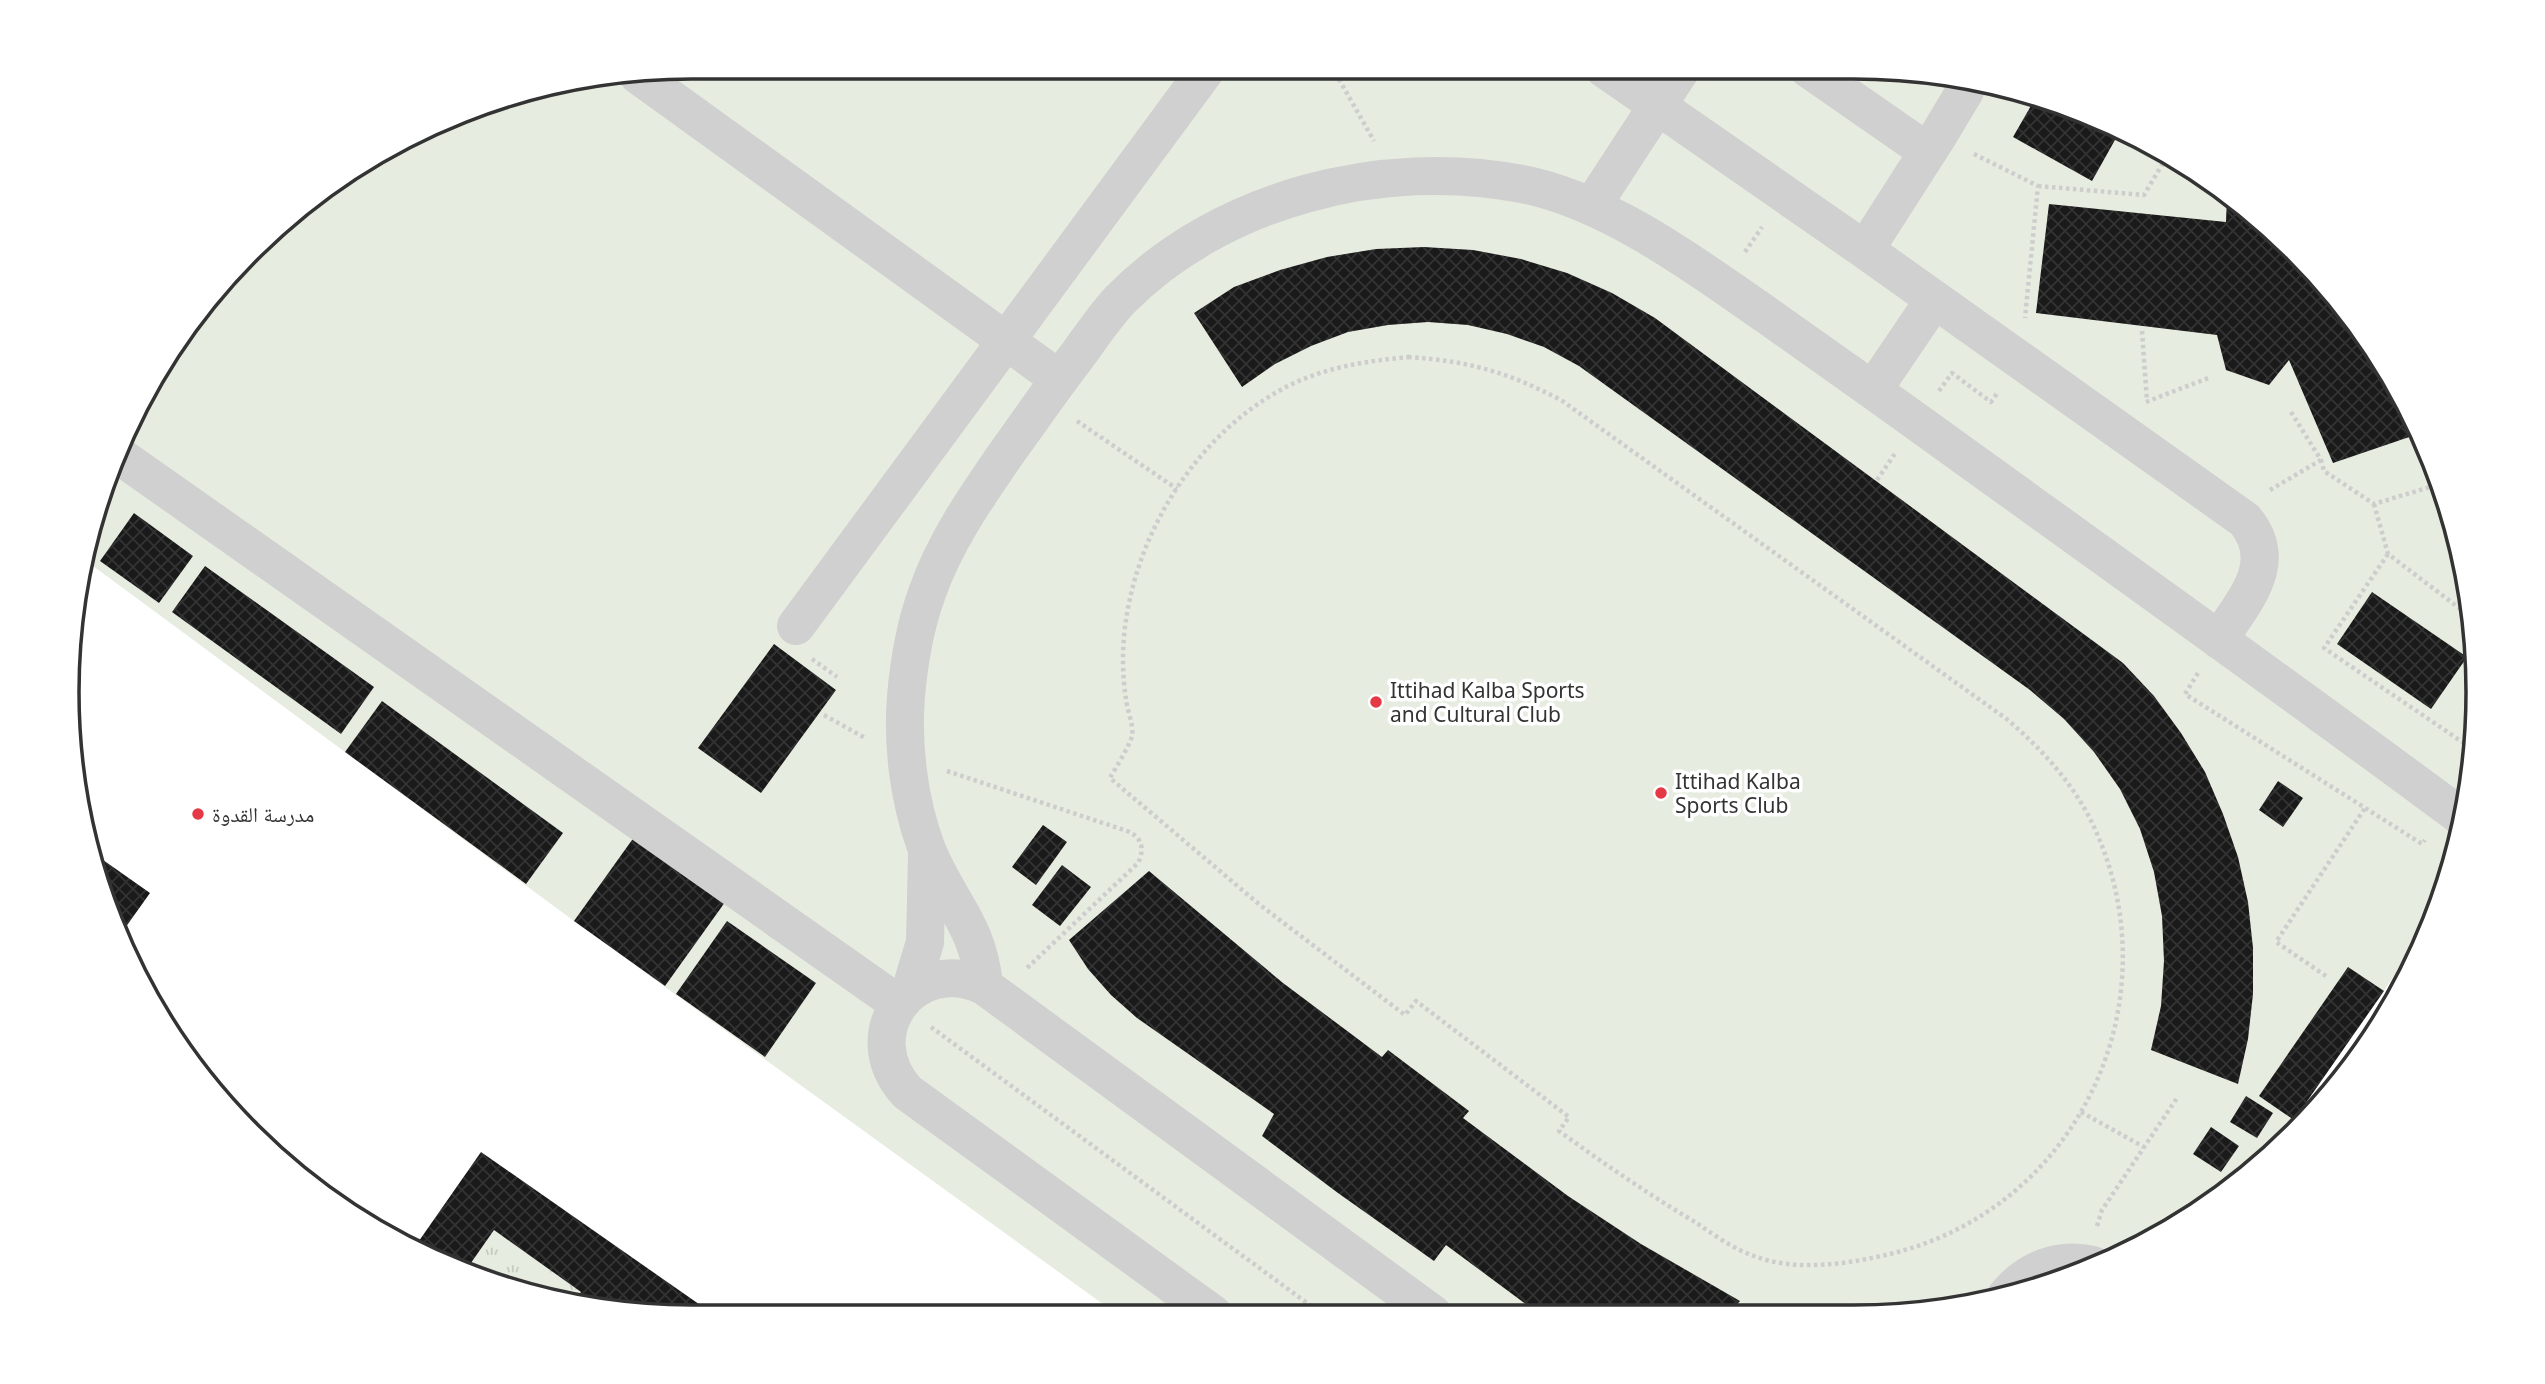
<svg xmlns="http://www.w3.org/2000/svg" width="2545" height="1384" viewBox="0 0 2545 1384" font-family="'Noto Sans','Noto Naskh Arabic',sans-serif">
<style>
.grass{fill:url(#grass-tufts)}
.pitch{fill:#e6ecdf}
.building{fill:url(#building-cross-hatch)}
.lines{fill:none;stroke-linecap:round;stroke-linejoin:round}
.path{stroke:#cdcdcd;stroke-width:4.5;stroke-dasharray:3.5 3.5;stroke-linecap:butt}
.minor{stroke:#d0d0d0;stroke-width:38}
.poi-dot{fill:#e63946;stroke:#fff;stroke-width:2.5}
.labels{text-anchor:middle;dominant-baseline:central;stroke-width:7;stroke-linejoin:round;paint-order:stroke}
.poi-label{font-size:21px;fill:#333;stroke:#fff;text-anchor:start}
.rim{fill:none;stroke:#333;stroke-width:3.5}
</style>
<defs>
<pattern id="grass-tufts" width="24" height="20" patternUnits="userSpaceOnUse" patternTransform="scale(1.75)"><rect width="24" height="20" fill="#e6ecdf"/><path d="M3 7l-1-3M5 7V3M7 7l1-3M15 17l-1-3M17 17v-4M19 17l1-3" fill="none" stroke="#c6cbc0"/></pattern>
<pattern id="building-cross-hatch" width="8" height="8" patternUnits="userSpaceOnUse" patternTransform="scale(1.75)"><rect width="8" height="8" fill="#1a1a1a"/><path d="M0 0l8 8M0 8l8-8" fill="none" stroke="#333"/></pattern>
</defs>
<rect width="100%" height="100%" fill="#fff"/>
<path class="grass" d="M494,1230L581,1292L573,1303L530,1296L466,1270Z"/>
<path class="pitch" d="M692,67L1894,68L2015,88L2165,150L2265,221L2349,311L2414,415L2457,530L2477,651L2473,773L2445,893L2433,920L2269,1156L2200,1212L2054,1284L1934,1312L1118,1315L574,921L85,560L88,530L172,345L311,196L491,100Z"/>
<path class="building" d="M2036,97L2120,131L2092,181L2013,137Z
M2227,194L2265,221L2349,311L2414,415L2421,433L2333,463L2289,360L2269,385L2226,370L2217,335L2036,313L2049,204L2226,222Z
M1424,247L1473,250L1521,259L1567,273L1612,293L1655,318L2123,663L2154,696L2181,733L2205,772L2223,814L2238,857L2248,902L2253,948V994L2248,1039L2238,1084L2151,1050L2161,1006L2164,961L2162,916L2154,872L2140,829L2120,789L2094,752L2064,719L2030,690L1579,366L1544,347L1507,334L1468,325L1428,322L1388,325L1348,332L1311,346L1275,364L1242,387L1194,313L1234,287L1280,270L1327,257L1376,249Z
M134,513L193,556L159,603L100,561Z
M2462,557L2466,582L2453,575Z
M205,566L374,687L341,734L172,612Z
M2372,592L2467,657L2431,709L2337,644Z
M774,644L836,690L761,793L698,748Z
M382,701L563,833L526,884L345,752Z
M2278,781L2303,798L2283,827L2259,810Z
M1043,825L1067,842L1036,885L1012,867Z
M637,833L728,898L665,986L574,921Z
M96,855L150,893L118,938L114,932Z
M1062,865L1091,887L1060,926L1032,905Z
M1149,871L1283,983L1382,1057L1388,1050L1469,1111L1463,1118L1568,1196L1641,1244L1740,1301L1730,1313H1538L1446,1245L1434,1261L1338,1193L1262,1136L1274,1114L1137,1018L1111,995L1088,969L1069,940Z
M2438,888L2445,893L2436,912L2426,906Z
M727,921L816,983L765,1057L676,994Z
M2348,967L2384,991L2294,1120L2259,1096Z
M2246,1096L2273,1113L2257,1138L2230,1122Z
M2211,1127L2239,1146L2221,1172L2193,1154Z
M481,1152L716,1316H651L573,1303L581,1292L494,1230L466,1270L414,1248Z"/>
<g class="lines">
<path class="path" d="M1332,67L1374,141
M1974,154L2038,186L2025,318
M2038,186L2144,195L2169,153
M1745,252L1762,227
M2142,331L2147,401
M1408,357C1469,361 1507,372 1561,400L2008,720C2046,753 2079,790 2098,836C2172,1010 2074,1210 1890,1254C1848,1264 1795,1272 1754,1256C1733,1249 1713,1234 1695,1222C1648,1194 1603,1163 1559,1131L1569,1117L1416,1001L1405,1015L1260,905L1110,778C1116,767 1129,747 1132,736C1134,725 1127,710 1126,699C1122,674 1122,645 1126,620C1140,524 1202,429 1290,385C1327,367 1367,361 1408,357Z
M1939,391L1952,373L1991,402L1998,392
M2146,402L2211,377
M2291,412L2321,460L2324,471L2374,504L2440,484
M1077,421L1177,489
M1877,480L1896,452
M2270,490L2321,460
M2374,504L2388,554L2471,617
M2388,554L2324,648L2474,750
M812,659L837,677
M2198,673L2185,694L2422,844L2425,840
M824,715L865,738
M947,771L1127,831C1142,837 1145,849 1138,863L1026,969
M2326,976L2276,942L2365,808
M931,1027L1322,1314
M2081,1112L2144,1147
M2097,1226L2102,1210L2177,1098"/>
<path class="minor" d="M1603,68L1865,250L1938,136L1965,91L1968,80
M1807,68L1928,152
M638,75L1059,379
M1592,206L1682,68
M1865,250L2245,520C2281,564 2243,601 2219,640
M1873,390L1934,300
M121,457L899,1004
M796,626L1208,67
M984,986C979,924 946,900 926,847C909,801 902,745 906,696C909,662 915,626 927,593C945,541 977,496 1008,451C1031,419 1053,387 1077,356C1091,337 1104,317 1120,300C1220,198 1383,157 1522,184C1609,201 1696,266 1768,316C1822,354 1877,393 1931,432C2108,560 2287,687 2463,818
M910,992L925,942L927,854
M2006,1296C2028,1269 2059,1257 2093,1265
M1213,1314L907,1092C854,1034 913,953 984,986L1433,1314"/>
</g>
<g class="poi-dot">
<circle cx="1376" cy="702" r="7"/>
<circle cx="1661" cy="793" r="7"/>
<circle cx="198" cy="814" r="7"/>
</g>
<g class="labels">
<g class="poi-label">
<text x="1390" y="690">Ittihad Kalba Sports<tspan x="1390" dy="24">and Cultural Club</tspan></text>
<text x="1675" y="781">Ittihad Kalba<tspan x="1675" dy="24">Sports Club</tspan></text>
<text x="212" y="814">مدرسة القدوة</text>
</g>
</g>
<path d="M0 0H2545V1384H0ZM692 79H1853A613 613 0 0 1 2466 692V692A613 613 0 0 1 1853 1305H692A613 613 0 0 1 79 692V692A613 613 0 0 1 692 79Z" fill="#fff" fill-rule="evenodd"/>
<path class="rim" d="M692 79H1853A613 613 0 0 1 2466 692V692A613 613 0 0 1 1853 1305H692A613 613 0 0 1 79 692V692A613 613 0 0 1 692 79Z"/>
</svg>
